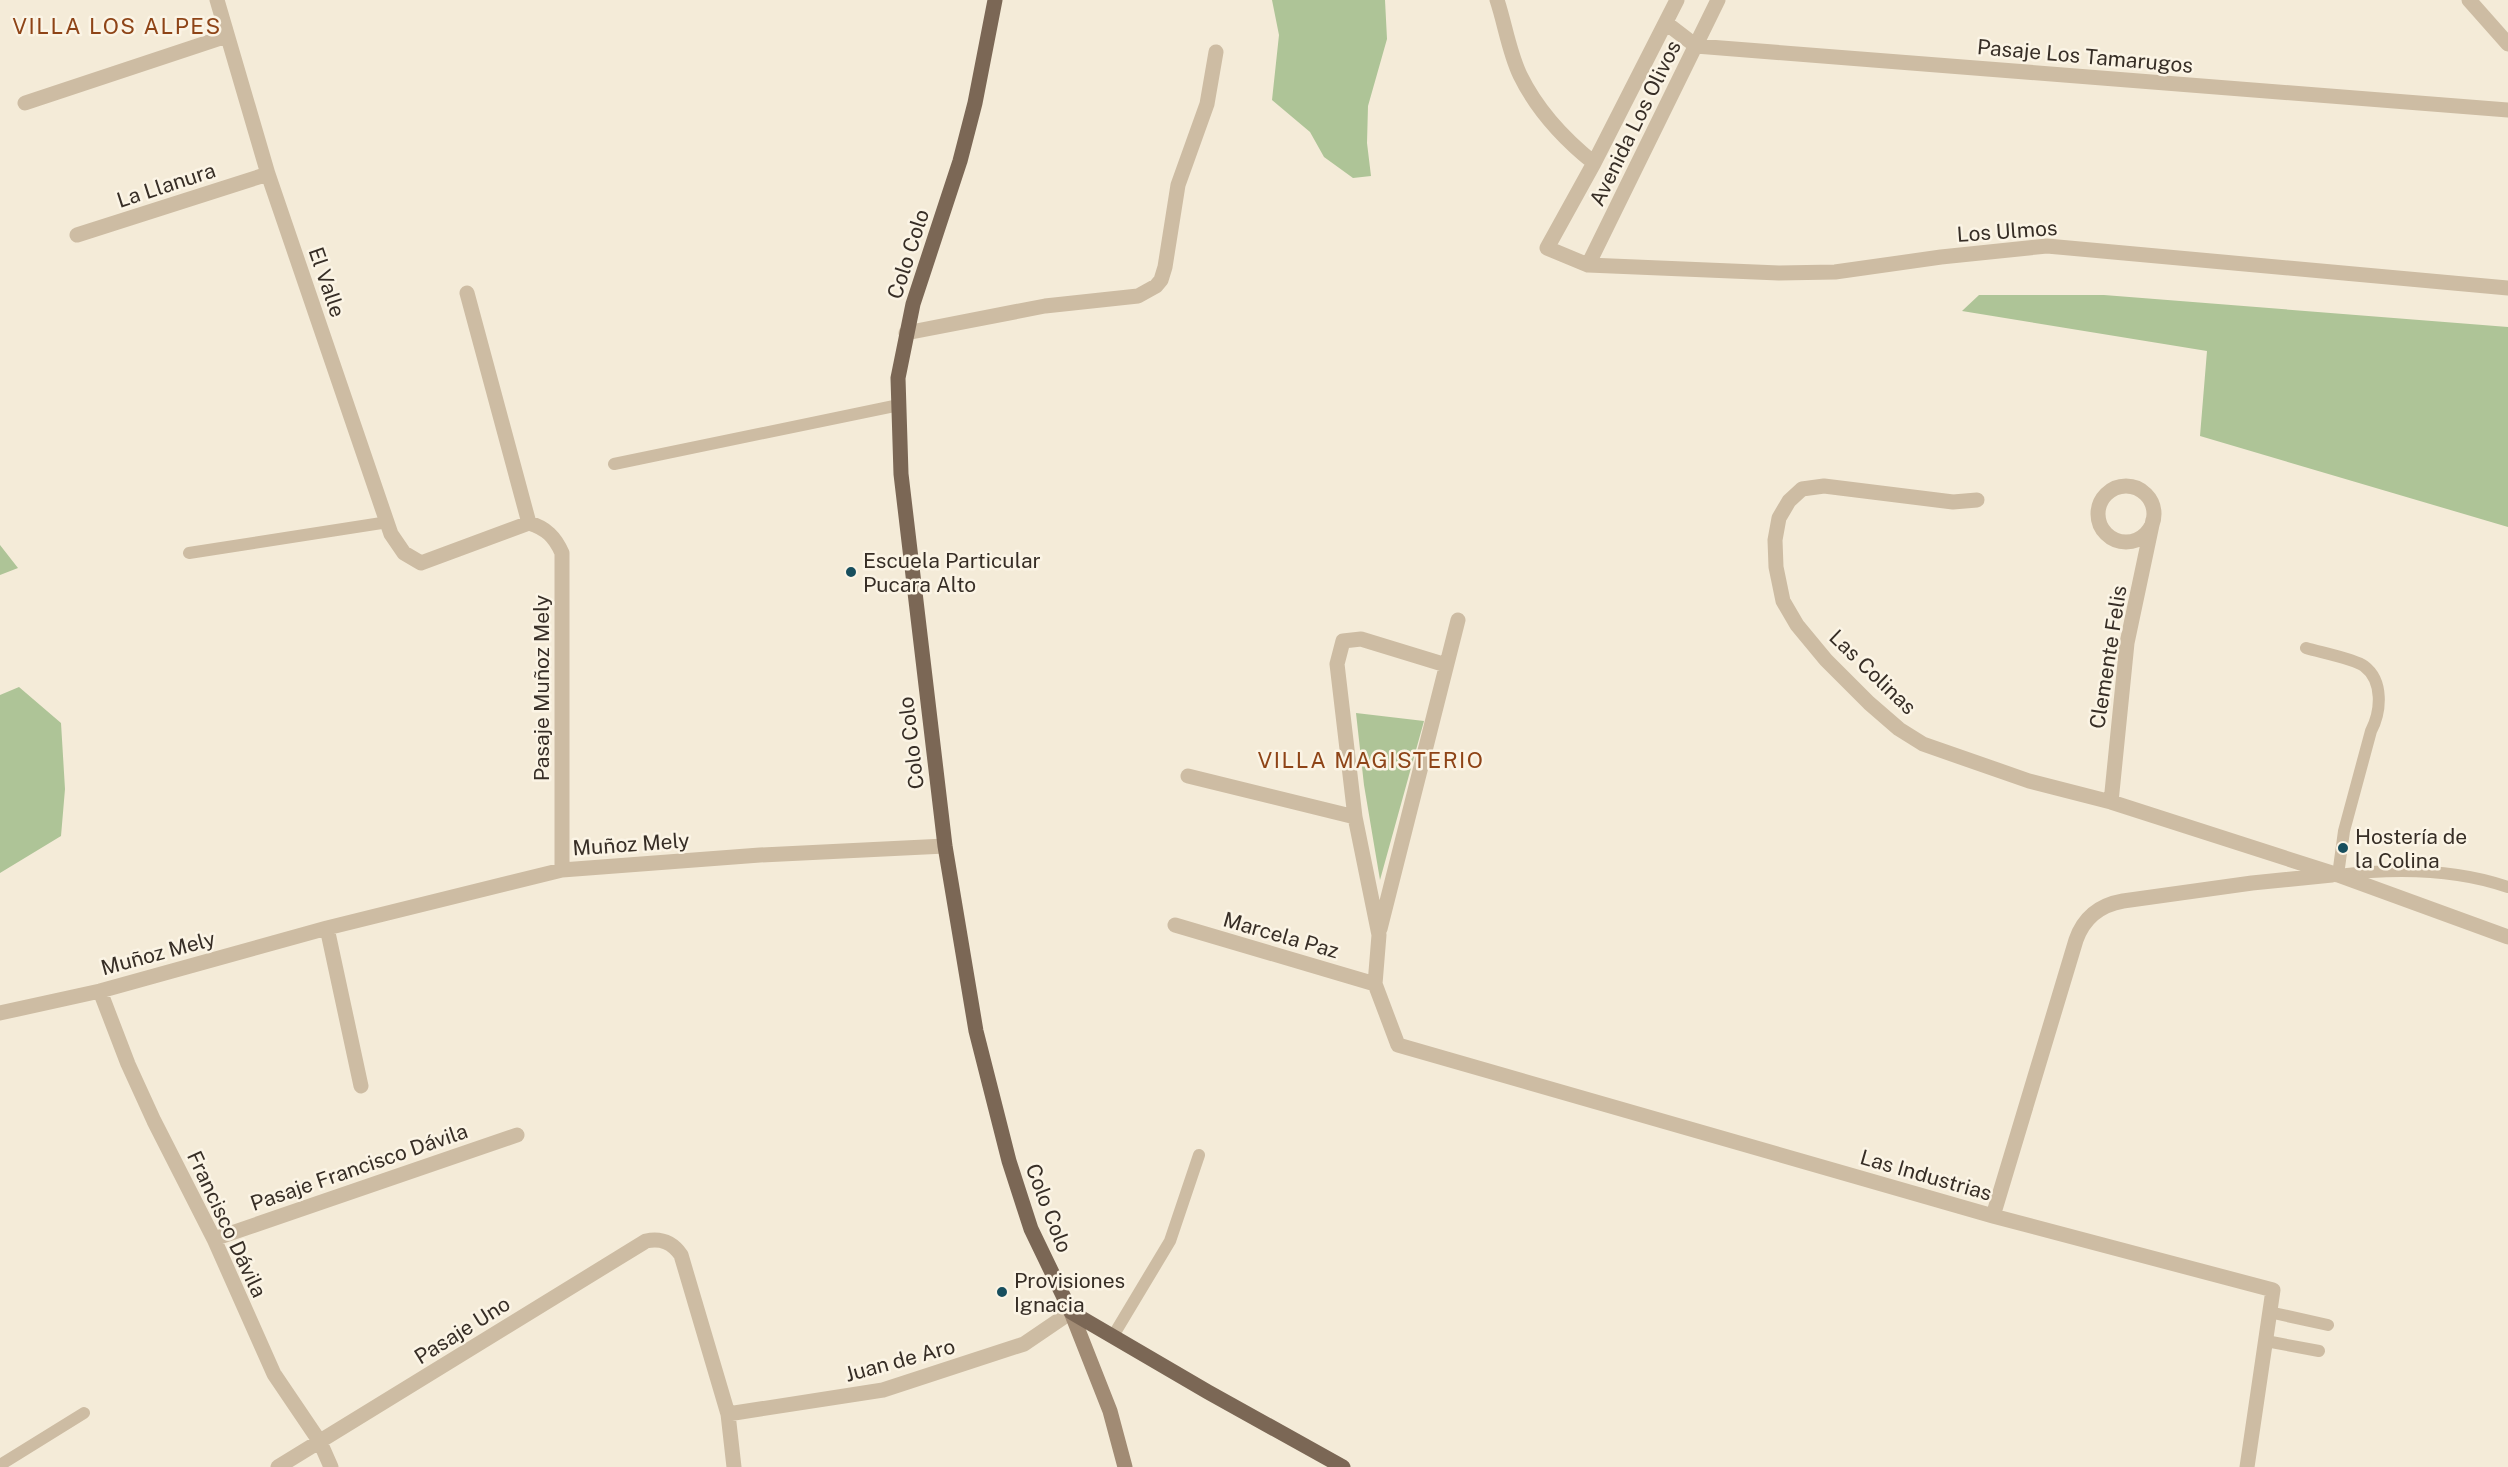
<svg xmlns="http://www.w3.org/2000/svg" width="2508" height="1467" viewBox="0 0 2508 1467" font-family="'Public Sans',sans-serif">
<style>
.green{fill:#aec497}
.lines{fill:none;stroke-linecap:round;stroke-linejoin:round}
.lane{stroke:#cdbca3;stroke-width:12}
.street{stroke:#cdbca3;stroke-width:15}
.secondary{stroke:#a18b74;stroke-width:15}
.primary{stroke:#7b6755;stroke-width:15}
.poi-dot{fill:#174e5d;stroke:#fbf4e5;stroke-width:2}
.labels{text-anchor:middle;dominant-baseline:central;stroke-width:5;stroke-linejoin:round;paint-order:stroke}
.street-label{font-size:21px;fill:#372e26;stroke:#fbf4e5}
.poi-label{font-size:21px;fill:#372e26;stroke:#fbf4e5;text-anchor:start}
.neighbourhood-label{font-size:22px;letter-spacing:1.5px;fill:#8e4417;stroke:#fbf4e5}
</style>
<rect width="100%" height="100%" fill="#f4ebd8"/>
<path class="green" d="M1272,0H1385L1387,39L1368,106L1367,143L1371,176L1353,178L1324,157L1310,132L1272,100L1279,35Z
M1979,295H2104L2508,327V527L2200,436L2207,351L1962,311Z
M0,545L18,568L0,575Z
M19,687L61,723L65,789L61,836L0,873V695Z
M1356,713L1424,721L1380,880L1364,785Z"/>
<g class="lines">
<path class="lane" d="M614,464L899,405
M189,553L388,522
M2306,648C2319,652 2355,659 2364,666C2384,681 2381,712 2371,731L2344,831L2338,875C2395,868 2453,868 2508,887
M2269,1312L2328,1325
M1113,1336L1170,1241L1199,1155
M2266,1341L2319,1351
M0,1465L84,1413"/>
<path class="street" d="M217,0L268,174L391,534L404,553L421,563L529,523C546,528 555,537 562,553V870
M1497,0C1505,24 1509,52 1520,75C1537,110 1564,139 1594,163
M1677,0L1594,163L1547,248L1588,265L1779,273L1835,272L1941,257L2047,246L2508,288
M2469,0L2508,44
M1666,23L1696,46L2508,110
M25,103L227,36
M77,235L268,174
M1588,265L1718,0
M467,293L529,523
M906,333L1045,306L1138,296L1156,286L1161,280L1165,267L1178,185L1207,104L1216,52
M2098 514a28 28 0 1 1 56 0a28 28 0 1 1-56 0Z
M1977,500L1953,502L1824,486L1802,489L1789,501L1779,518L1775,540L1776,567L1783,601L1797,625L1826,660L1869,703L1899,729L1923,744L2029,781L2111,802L2338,875L2508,937
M1446,665L1361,639L1343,641L1337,664L1355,817L1379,935L1375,984L1398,1045L1993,1216L2273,1290L2247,1467
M1188,776L1355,817
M2111,802L2127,643L2153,520
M1175,925L1375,984
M327,928L361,1086
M1380,929L1458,620
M100,991L128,1064L154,1121L214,1239L274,1374L320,1442L331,1467
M0,1013L100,991L327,928L562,870L760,855L945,846
M1993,1216L2076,940C2084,917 2100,905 2123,901L2252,883L2332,875
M214,1239L517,1135
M728,1414L883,1390L1024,1344L1071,1312
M278,1467L646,1241C661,1238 672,1242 681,1255L728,1414L734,1467"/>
<path class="secondary" d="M1071,1312L1110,1411L1125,1467"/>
<path class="primary" d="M995,0L975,103L960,161L913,304L898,378L901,474L945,846L976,1031L1009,1161L1031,1229L1071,1312L1208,1392L1343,1467"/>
</g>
<g class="poi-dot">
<circle cx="851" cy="572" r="6"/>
<circle cx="2343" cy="848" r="6"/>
<circle cx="1002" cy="1292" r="6"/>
</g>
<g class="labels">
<g class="street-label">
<text transform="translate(2085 56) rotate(5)">Pasaje Los Tamarugos</text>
<text transform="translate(1635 123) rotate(-64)">Avenida Los Olivos</text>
<text transform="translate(166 185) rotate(-18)">La Llanura</text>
<text transform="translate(2007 231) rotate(-4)">Los Ulmos</text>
<text transform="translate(908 254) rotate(-72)">Colo Colo</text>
<text transform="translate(327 282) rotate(71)">El Valle</text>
<text transform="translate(2108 657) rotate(-81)">Clemente Felis</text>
<text transform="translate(1873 672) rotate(44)">Las Colinas</text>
<text transform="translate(541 688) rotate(-90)">Pasaje Muñoz Mely</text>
<text transform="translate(911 743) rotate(-97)">Colo Colo</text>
<text transform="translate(631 844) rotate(-4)">Muñoz Mely</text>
<text transform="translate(1281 935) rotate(16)">Marcela Paz</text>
<text transform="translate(158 953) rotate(-15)">Muñoz Mely</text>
<text transform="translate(359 1167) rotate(-19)">Pasaje Francisco Dávila</text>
<text transform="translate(1926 1175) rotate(16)">Las Industrias</text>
<text transform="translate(1049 1208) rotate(69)">Colo Colo</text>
<text transform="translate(227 1224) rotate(65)">Francisco Dávila</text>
<text transform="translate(462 1330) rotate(-32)">Pasaje Uno</text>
<text transform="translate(900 1360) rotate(-15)">Juan de Aro</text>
</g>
<g class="poi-label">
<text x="863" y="560">Escuela Particular<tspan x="863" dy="24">Pucara Alto</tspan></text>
<text x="2355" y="836">Hostería de<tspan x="2355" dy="24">la Colina</tspan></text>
<text x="1014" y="1280">Provisiones<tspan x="1014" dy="24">Ignacia</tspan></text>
</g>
<g class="neighbourhood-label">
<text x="117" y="26">VILLA LOS ALPES</text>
<text x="1371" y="760">VILLA MAGISTERIO</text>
</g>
</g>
</svg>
